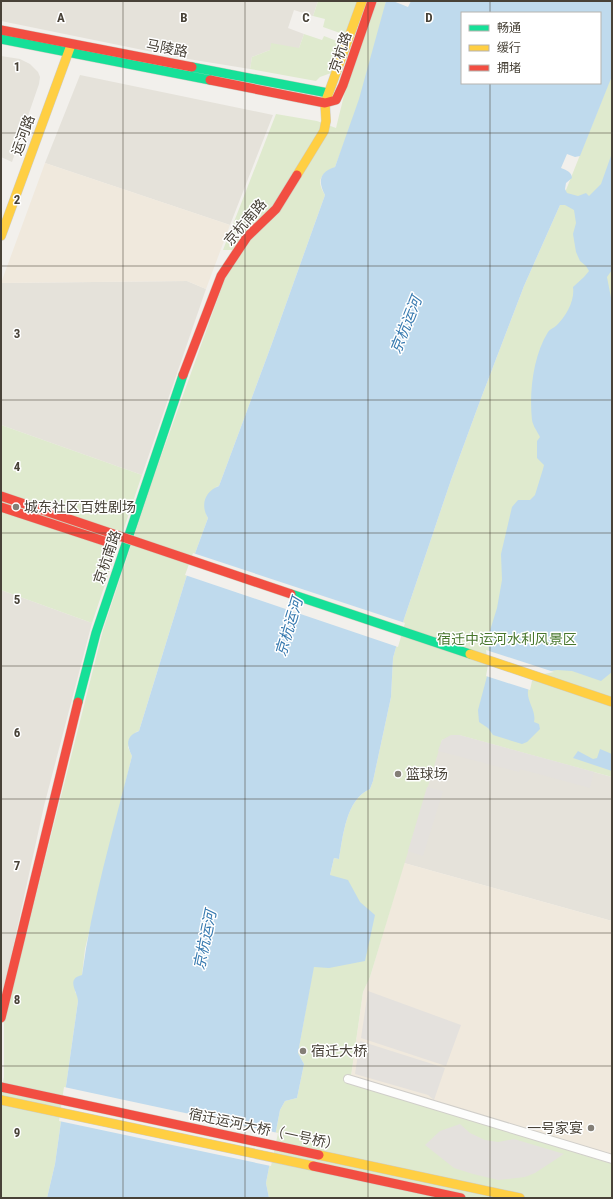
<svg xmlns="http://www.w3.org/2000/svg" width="613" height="1199" viewBox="0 0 613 1199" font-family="'Roboto Condensed','Noto Sans SC',sans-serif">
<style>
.residential{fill:#e5e2da}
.commercial{fill:#f0e9dd}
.green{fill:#dfeace}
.parking{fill:#e4e1dd}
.water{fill:#bfdaed;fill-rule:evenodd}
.pier{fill:#f2f0ec}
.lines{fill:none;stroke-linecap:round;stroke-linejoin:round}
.street-casing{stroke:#d0cec9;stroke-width:10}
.fast-casing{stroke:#d0cdc3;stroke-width:10}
.slow-casing{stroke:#d0cdc3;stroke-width:10}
.jam-casing{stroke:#d0cdc3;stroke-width:10}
.street{stroke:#fdfdfc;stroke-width:8}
.fast{stroke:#16e098;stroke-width:9}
.slow{stroke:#ffcf43;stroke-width:9}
.jam{stroke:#f24e42;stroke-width:9}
.fast-bridge-casing{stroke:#d3ccba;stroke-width:10;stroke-linecap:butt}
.slow-bridge-casing{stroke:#d3ccba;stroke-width:10;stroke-linecap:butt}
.jam-bridge-casing{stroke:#d3ccba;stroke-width:10;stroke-linecap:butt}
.fast-bridge{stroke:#16e098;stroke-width:9}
.slow-bridge{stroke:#ffcf43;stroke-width:9}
.jam-bridge{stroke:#f24e42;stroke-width:9}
.grid{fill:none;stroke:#484238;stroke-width:1;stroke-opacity:0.55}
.poi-dot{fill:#847f77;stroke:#fff;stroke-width:1.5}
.labels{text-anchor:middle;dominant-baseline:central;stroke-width:3;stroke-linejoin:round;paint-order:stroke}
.street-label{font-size:14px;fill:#484238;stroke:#fff}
.poi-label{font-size:14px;fill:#484238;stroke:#fff;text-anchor:start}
.park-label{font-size:14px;fill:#48772d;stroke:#fff}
.water-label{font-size:15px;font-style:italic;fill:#3679af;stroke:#fff}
.grid-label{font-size:13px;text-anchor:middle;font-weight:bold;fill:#484238;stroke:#fff;stroke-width:3;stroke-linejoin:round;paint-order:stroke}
</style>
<rect width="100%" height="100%" fill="#f2f0ec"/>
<path class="residential" d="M1,1H318L313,16L294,10L288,28L304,34L299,48L270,50L252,57L250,69L182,58L1,21Z
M1,56L20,59L30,64L38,72L40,77L39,84L12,162L1,157Z
M80,75L273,115L230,225L45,163Z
M187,281L206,289L142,475L1,425V283Z
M1,590L92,623L44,806L1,1002Z
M459,735L612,777V921L404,863L440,742Z"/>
<path class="commercial" d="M45,163L230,225L206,289L187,281L1,283Z
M404,863L612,921V1164L350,1083L363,992L370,977Z"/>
<path class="green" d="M318,1H358L347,33H340L323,27L325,19L313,16Z
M367,1H386L384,11L393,14L335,167C320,175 316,180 325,195L271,346L219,486L216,487L206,514L208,518L186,578L139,731L136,732L128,747L132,756L85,949L82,975L75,992L78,996V1001L55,1164L47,1198H1V1095L4,1077V1022L103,630L154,476L228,270L234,250H223L276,114L317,121L336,128Z
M304,34L322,40L324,36L342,43L331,73L320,77L316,81L250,69L252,57L270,50L271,43L299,48Z
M612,75V777L459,735L442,740L370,977L363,992L350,1083L612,1164V1198H269L266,1183L280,1110L285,1101L297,1098L304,1064L298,1053L330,875L334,858L339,859C343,836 346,799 370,789L373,781L391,697L393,658L404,619L451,480L480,401L524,286L560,205Z
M1,425L142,475L92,623L1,590Z"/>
<path class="parking" d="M451,735H459L594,772L590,788L520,769L519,772L438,751L442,740Z
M427,787L443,791L423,856L408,851Z
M368,991L461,1025L446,1066L361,1038Z
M360,1041L445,1068L434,1100L428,1095L355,1074Z
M460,1124L470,1133L485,1140L498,1142L514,1139L564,1154L535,1173L525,1177L498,1180L473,1174L454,1168L425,1145L440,1131Z"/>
<path class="water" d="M386,1H393L408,7L411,1H612V76L580,156L575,157L567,154L561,168C566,170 572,172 572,178L566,183L565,189L567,193L578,196L586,193L589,196L601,184L612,153V270L607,277L612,303V672L601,681L572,671L557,670L538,673C535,677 531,682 529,687C524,699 537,710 534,722L539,724L540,729L527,742L522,744L493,735L488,728L479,722L478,710L490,665L488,637L497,608L502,580L501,554L512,507L518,500H530L535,495L543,469L544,465L537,458V441L540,437C537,431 533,426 532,420C529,393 533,356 548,332C550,329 554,328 557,325C566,316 575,301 573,287L584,277L589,271L586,266L580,261L576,252L573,234L576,223L574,210L565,205H560L524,286L480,401L451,480L404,619L393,658L391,697L373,781L370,789C346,799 343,836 339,859L334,858L330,875L348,880L360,902L375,915L365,961L329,968L314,967L298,1053L304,1064L297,1098L285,1101L280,1110L266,1183L269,1198H47L55,1164L78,1001C78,992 65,979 82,975C92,901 114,828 132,756C126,744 126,736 139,731L186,578L208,518C200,505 205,491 219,486L271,346L325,195C318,182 319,172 335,167L359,99ZM462,13H600V83H462Z
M600,749L612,754V771L573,758L578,751L593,759L597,758Z"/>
<path class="pier" d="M193,553L405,623L398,647L185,575Z
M486,650L554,672L539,675L532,681L530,690L486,676L488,665Z
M64,1087L278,1133L271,1166L59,1121Z"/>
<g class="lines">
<g class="street-casing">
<path id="street" d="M348,1079L612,1159"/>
</g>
<g class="fast-casing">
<path id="fast" d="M1,39L210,80
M192,67L328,93
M78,702L96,633L183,375"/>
</g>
<g class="slow-casing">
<path id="slow" d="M297,175L324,131L326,121L325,103L362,1
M1,236L71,45
M1,1100L313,1166
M319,1155L520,1198"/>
</g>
<g class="jam-casing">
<path id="jam" d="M1,30L192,67
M210,80L325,103L336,100L343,85L372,1
M183,375L221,276L247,237L276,209L297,175
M1,1018L78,702
M1,1087L319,1155
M313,1166L461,1198"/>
</g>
<use href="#street" class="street"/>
<use href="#fast" class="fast"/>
<use href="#slow" class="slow"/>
<use href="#jam" class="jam"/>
<g class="fast-bridge-casing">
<path id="fast-bridge" d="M291,594L470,654"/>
</g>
<g class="slow-bridge-casing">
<path id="slow-bridge" d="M470,654L612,702"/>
</g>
<g class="jam-bridge-casing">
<path id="jam-bridge" d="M1,496L291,594
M1,507L107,542"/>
</g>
<use href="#fast-bridge" class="fast-bridge"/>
<use href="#slow-bridge" class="slow-bridge"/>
<use href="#jam-bridge" class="jam-bridge"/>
</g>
<path class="grid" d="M123,1V1198M245,1V1198M368,1V1198M490,1V13M490,83V1198M1,133H612M1,266H612M1,400H612M1,533H612M1,666H612M1,799H612M1,933H612M1,1066H612"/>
<g class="poi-dot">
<circle cx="16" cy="507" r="4"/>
<circle cx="398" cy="774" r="4"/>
<circle cx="303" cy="1051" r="4"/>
<circle cx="591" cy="1128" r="4"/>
</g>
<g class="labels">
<g class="street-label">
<text transform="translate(167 48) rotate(11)">马陵路</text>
<text transform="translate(340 52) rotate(-71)">京杭路</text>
<text transform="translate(23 135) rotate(-70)">运河路</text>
<text transform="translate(245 222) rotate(-49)">京杭南路</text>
<text transform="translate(107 557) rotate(-71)">京杭南路</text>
<text transform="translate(264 1129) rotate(12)">宿迁运河大桥（一号桥）</text>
</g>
<g class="poi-label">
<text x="24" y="507">城东社区百姓剧场</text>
<text x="406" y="774">篮球场</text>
<text x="311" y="1051">宿迁大桥</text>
<text x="583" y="1128" text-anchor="end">一号家宴</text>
</g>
<g class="park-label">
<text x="507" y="639">宿迁中运河水利风景区</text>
</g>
<g class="water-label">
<text transform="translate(406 325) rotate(-68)">京杭运河</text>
<text transform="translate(289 627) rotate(-73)">京杭运河</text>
<text transform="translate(205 940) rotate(-78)">京杭运河</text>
</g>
</g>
<g class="grid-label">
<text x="61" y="22">A</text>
<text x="184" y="22">B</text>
<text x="306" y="22">C</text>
<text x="429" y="22">D</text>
<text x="17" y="71">1</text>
<text x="17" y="204">2</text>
<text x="17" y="338">3</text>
<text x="17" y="471">4</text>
<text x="17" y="604">5</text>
<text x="17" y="737">6</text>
<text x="17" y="870">7</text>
<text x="17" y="1004">8</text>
<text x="17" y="1137">9</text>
</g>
<rect width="613" height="1199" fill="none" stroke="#484238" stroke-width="4"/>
<rect x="461" y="12" width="140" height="72" fill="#ffffff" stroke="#b6b3af"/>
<rect x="469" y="25" width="20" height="6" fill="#16e098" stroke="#b6b3af"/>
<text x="497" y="32" font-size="12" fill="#484238">畅通</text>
<rect x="469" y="45" width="20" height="6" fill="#ffcf43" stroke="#b6b3af"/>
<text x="497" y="52" font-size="12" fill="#484238">缓行</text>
<rect x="469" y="65" width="20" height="6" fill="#f24e42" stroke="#b6b3af"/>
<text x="497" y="72" font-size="12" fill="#484238">拥堵</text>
</svg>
